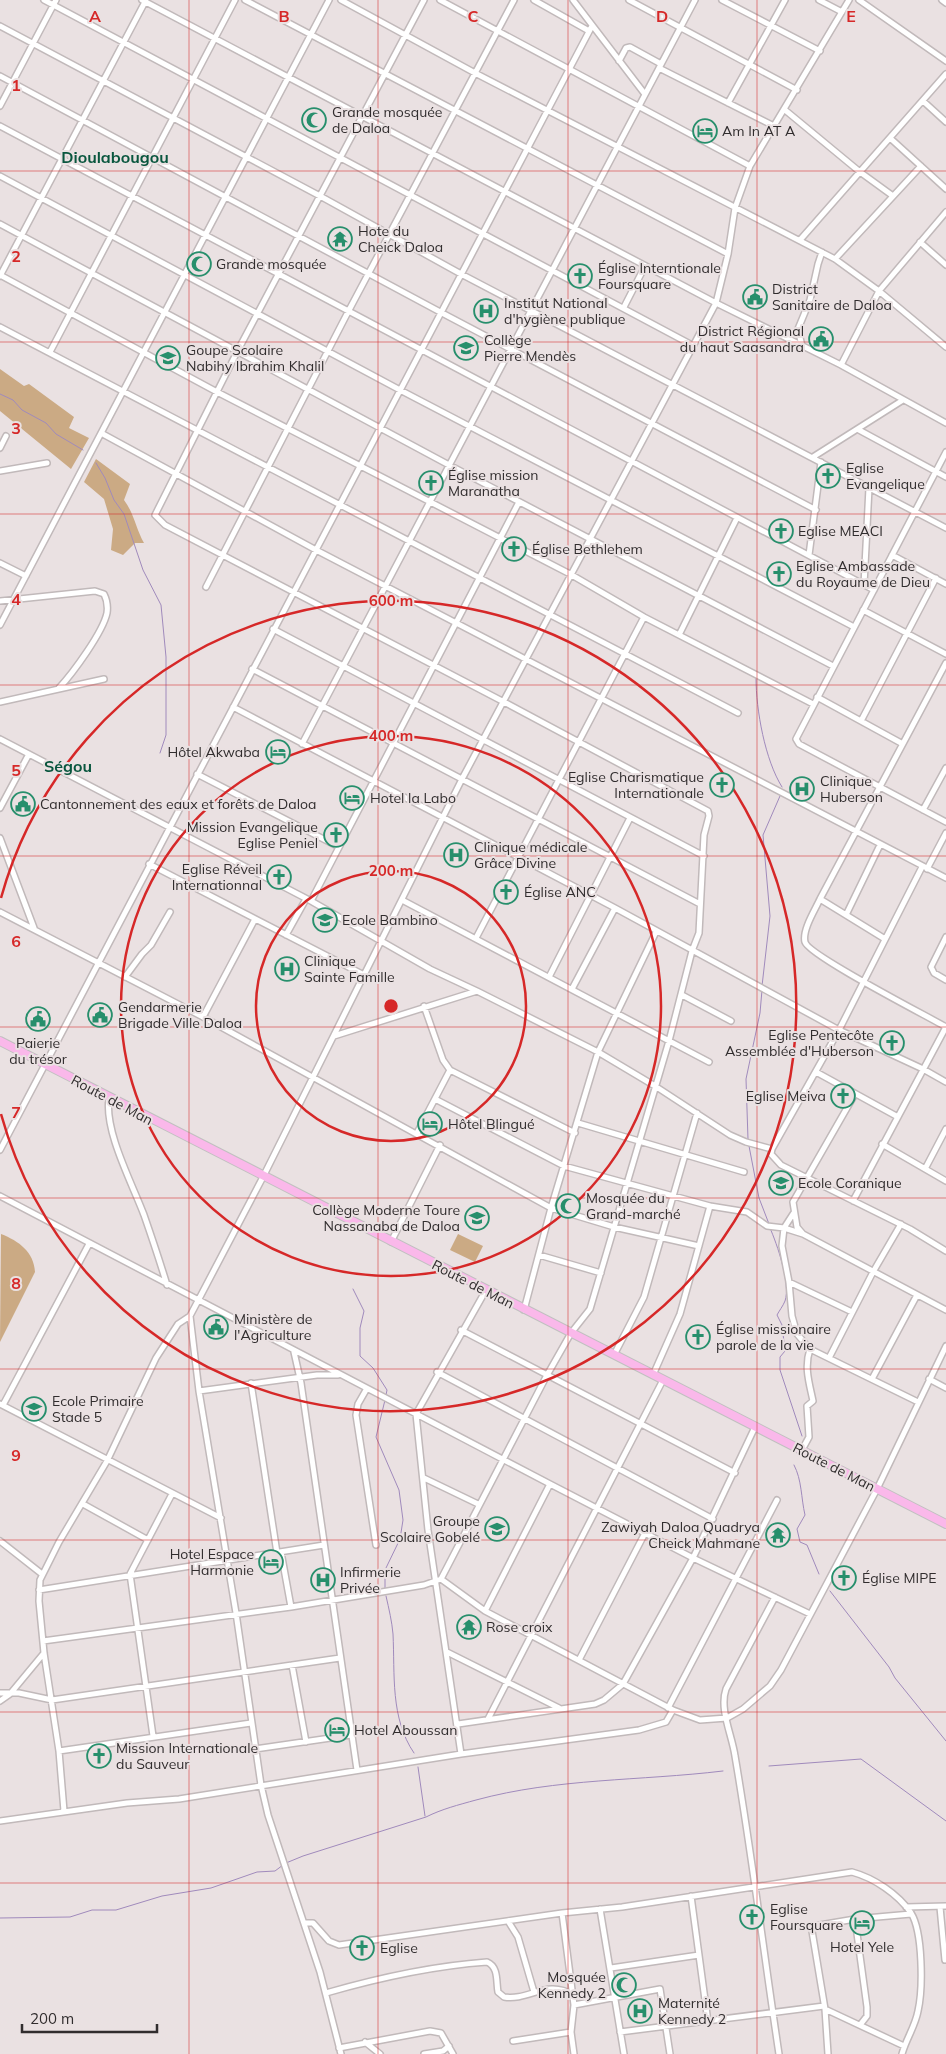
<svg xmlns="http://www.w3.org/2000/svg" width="946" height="2054" viewBox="0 0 946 2054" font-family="Mulish,sans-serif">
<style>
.green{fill:#cbaa84}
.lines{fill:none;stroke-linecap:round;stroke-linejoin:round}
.stream{stroke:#a08abc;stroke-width:1}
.minor-casing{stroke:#c1b9ba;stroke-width:8}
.highway-casing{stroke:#c1c0c0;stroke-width:10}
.minor{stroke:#fff;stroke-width:5}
.highway{stroke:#fab8ea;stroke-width:8}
.grid{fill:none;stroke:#d62828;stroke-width:1;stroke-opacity:0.55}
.ring{fill:none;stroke:#d62828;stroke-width:2.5}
.labels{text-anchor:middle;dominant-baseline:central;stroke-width:4;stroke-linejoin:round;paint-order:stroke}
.poi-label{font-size:14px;fill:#312d2e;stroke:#eae1e2;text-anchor:start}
.street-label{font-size:14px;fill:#312d2e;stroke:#eae1e2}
.quarter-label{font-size:16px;font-weight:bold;fill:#09563e;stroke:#eae1e2}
.grid-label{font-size:16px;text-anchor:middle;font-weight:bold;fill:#d62828;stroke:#eae1e2;stroke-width:4;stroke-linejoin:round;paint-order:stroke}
.centre{fill:#d62828;stroke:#eae1e2;stroke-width:2.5}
.ring-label{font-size:15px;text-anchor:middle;font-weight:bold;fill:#d62828;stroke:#eae1e2;stroke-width:4;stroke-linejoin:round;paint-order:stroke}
</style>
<rect width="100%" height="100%" fill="#eae1e2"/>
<path class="green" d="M0,369L24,386L29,384L74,417L69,428L89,438L71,469L0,411Z
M96,459L130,484L124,500C134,513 136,529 144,543H135L123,555L111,550L113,529L104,499L84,482Z
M1,1234C19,1241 34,1252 35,1272L0,1342Z
M458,1234L483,1246L475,1262L450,1250Z"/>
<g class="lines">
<path class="stream" d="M0,394L13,400L22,410L46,423L56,434L83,450
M96,463L105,478L114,500L124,514L143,570L161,605L166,657V735L160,753
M756,678C756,710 765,760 782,787
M762,986L770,916L763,835L780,796
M748,1139L746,1079L760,1013L762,990
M749,1146L759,1198L769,1224
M770,1228C777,1244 791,1284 785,1301C783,1306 779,1311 777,1315L782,1325L785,1351L780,1357V1370L802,1436
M353,1289L364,1311L360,1328V1356L373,1368L387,1390L386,1395
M385,1400L376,1437L399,1490L403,1520L400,1539L385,1570V1588
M794,1465C802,1480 801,1498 805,1515L797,1529L800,1542L807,1545L819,1574
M830,1591L889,1667L895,1678L946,1741
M386,1596C389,1609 392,1622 393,1634C395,1674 390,1718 414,1753
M769,1766L861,1759L946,1821
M418,1767L425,1816
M286,1863L303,1856L426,1817C442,1809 458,1805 476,1800C557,1778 640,1781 723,1771
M0,1918L70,1917L92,1910H116L162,1896L211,1888L257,1872L275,1871L283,1865"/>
<g class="minor-casing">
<path id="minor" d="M44,0L692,345
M142,0L716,303L841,365L946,423
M245,0L728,254
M341,0L475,73L835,259L879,291L946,347
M440,0L750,166
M534,0L589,31
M573,0L644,93
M629,0L797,90
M722,0L820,51
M819,0L842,12
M859,0L946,61
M942,0L946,3
M0,26L320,196L461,274L946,528
M619,61L626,48L630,47L661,64
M659,68L774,126
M0,76L442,313L816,510
M923,101L946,122
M728,103L785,0
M0,106L56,0
M785,110L860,172L893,196
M0,126L874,590
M890,138L946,189
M0,176L400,390L854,627
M0,224L449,465L833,666
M800,240L946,74
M920,242L946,265
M835,259L921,166
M0,275L217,392L570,574L644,617L813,704
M0,276L146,0
M624,307L645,266
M0,327L738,713
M802,346L798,329L810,300L818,264L822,252
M50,352L235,0
M841,365L879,291L946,212
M859,430L946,477
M101,433L316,550L946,878
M0,448L6,436
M946,452L796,739L799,744L946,822
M813,457L903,400
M0,471L47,463
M809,555L821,462
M892,555L946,584
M0,563L26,576
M864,585L869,488
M206,587L348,312L514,0
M0,601L95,591L104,594C107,600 108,606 107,613C103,632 73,673 59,688
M863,610L946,654
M0,625L329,0
M273,629L704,856
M679,635L737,518
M946,663L820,899C815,910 802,930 805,942C808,955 927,1016 946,1027
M252,669L700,904
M817,697L901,743
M0,702L104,679
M233,707L615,908L839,1030L923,1069L946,1082
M861,721L936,578
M0,739L311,901L430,969L477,991L598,1052L655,1086L730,1135L746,1142L772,1149
M302,744L695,0
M197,774L339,847
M0,808L29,754
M923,810L946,768
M0,838L34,928
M149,864L364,975
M922,867L839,1030L772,1149L771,1154L781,1165L910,1229L946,1251
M927,869L946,833
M820,899L885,939
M402,900L709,1062
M311,901L519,502
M0,912L203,1017L551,1208L614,1227L699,1246
M846,915L880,845
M286,935L306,899
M946,937L931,967L934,973L946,980
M476,938L644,617
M125,977L142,954L151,945L170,912
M549,977L630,818
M572,989L615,908
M682,995L731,1021
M424,1006L443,1060L450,1070L575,1133
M203,1017L255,919
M334,1036L477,991
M816,1072L898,1117
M855,1094L793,1202L797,1227L803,1234L946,1310
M109,1098C104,1131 132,1183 144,1215C152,1238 160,1262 167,1285
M435,1099L564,1166L710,1206L747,1212L767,1226L784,1228L803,1234
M578,1123L744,1172
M417,1133L450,1070
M882,1144L946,1181
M0,1150L592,26
M925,1169L946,1129
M0,1196L550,1484L693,1558L810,1614
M853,1201L946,1027
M793,1214L784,1228L782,1246L789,1282L792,1316L797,1334L810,1349C804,1367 809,1382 813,1401L807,1406L809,1437L802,1450
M391,1242L440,1145
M539,1255L601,1273
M789,1282L852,1312
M524,1310L551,1208L598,1052L656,932
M461,1330L735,1473
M810,1349L918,1402
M294,1352L301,1383L357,1770
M614,1355L644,1297L697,1113
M829,1358L873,1272L901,1224
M437,1372L713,1519
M653,1375L680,1314L710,1206
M872,1379L917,1295
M929,1379L946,1388
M251,1383L277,1553
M366,1390L358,1404L356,1415L376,1545
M199,1391L317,1375H338
M0,1404L221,1518
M3,1405L89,1244
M424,1478L478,1504
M83,1504L148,1540
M0,1541L42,1574
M281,1552L291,1607
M441,1579L485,1611L673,1710L700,1720L727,1718L743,1709L770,1686L781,1670L877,1489L946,1346
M39,1590L324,1545
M775,1597L726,1689C719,1709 732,1735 735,1756C752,1855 764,1955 779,2054
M485,1611L550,1484
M43,1641L291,1607L424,1585L441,1579L546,1377L571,1333L590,1309L669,1041L692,951L699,933L704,835L709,816L708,811L504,702L165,525L155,515L237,352L424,0
M447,1652L559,1708
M579,1660L645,1533
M292,1665L306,1742
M0,1693H19L52,1700L340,1658
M0,1701L10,1694L44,1653
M668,1708L777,1500
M488,1719L663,1380
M458,1724L595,1704L604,1700L623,1684L693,1558L755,1427
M153,1736L130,1574L172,1494
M255,1749L351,1735
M59,1751L251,1723
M461,1754L428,1530L416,1414L486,1290
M64,1811L59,1751L44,1653L39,1601L40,1580L59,1542L107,1461L156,1358L178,1324L190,1316
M0,1821L127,1803L179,1799L461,1754L639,1730L666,1722L673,1710
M691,1896L708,2022
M906,1907L946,1906
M940,1907L945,1960
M600,1909L624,2054
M562,1913L574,2005L571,2032L574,2054
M855,1919L867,2007V2016L860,2025
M508,1921L518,1937L534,1992
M304,1923H313L329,1941L339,1945L562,1913L622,1907L852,1872C874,1878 898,1894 911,1913C923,1932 923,1989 918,2011C915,2027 906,2039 902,2054
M611,1968L699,1955
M326,1993C378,1978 432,1966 487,1962C499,1967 496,1982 498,1992L504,1997C529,2001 547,1979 573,1995
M574,2005L660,1989L670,2054
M825,2009L904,2046
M620,2032L824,2006
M513,2041L571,2032
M365,2042L380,2054
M339,2048L430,2031L441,2033L453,2054
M341,2054L320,1972L268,1815L261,1785L236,1613L199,1391L190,1316L263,1177L462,779L716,303L728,254L735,208L750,166L849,0
M424,2054L443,2051L449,2046
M828,2054L825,2009L812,1931L814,1926L855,1919L911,1914"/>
</g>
<g class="highway-casing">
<path id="highway" d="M0,1041L946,1524"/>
</g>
<use href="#minor" class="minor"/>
<use href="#highway" class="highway"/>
</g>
<path class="grid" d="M189,0V2054M378,0V2054M568,0V2054M757,0V2054M0,171H946M0,342H946M0,514H946M0,685H946M0,856H946M0,1027H946M0,1198H946M0,1369H946M0,1540H946M0,1712H946M0,1883H946"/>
<g class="ring">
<circle cx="391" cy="1006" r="135"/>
<circle cx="391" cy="1006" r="270"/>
<path d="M1 898A405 405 0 1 1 1 1114"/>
</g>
<defs>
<g id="mosque-ring" transform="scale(1.25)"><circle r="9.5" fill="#eae1e2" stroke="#278f6c" stroke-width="1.5"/><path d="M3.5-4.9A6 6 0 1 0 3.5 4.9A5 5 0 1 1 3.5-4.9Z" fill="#278f6c"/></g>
<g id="hotel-ring" transform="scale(1.25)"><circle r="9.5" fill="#eae1e2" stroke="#278f6c" stroke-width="1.5"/><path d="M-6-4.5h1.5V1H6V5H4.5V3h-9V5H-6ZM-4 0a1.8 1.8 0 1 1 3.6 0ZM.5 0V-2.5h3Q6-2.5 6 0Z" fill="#278f6c"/></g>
<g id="temple-ring" transform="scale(1.25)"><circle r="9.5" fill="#eae1e2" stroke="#278f6c" stroke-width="1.5"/><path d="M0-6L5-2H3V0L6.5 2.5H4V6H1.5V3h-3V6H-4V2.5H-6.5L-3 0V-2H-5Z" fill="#278f6c"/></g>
<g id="church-ring" transform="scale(1.25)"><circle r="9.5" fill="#eae1e2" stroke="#278f6c" stroke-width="1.5"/><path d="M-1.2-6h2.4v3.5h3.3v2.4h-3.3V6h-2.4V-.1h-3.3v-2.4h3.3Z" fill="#278f6c"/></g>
<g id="civic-ring" transform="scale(1.25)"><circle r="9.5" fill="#eae1e2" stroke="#278f6c" stroke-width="1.5"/><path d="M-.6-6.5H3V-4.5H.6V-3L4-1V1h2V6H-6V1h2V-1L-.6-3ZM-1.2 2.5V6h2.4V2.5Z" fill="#278f6c"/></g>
<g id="hospital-ring" transform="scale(1.25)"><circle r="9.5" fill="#eae1e2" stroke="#278f6c" stroke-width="1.5"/><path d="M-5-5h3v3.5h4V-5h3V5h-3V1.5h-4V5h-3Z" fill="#278f6c"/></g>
<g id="school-ring" transform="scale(1.25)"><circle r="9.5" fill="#eae1e2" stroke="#278f6c" stroke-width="1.5"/><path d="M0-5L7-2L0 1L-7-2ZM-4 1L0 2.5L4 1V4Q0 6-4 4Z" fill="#278f6c"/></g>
</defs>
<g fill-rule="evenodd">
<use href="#mosque-ring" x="314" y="120"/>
<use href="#hotel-ring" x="705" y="131"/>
<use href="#temple-ring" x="340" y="239"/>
<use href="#mosque-ring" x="199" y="264"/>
<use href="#church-ring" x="580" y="276"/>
<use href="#civic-ring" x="755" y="297"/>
<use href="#hospital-ring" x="486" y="311"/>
<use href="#civic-ring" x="821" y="339"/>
<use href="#school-ring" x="466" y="348"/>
<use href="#school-ring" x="168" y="358"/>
<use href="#church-ring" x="828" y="476"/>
<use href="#church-ring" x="431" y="483"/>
<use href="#church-ring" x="781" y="531"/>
<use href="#church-ring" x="514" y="549"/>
<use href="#church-ring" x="779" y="574"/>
<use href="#hotel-ring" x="278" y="752"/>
<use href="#church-ring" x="722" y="785"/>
<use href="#hospital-ring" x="802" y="789"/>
<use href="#hotel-ring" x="352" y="798"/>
<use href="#civic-ring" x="23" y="804"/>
<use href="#church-ring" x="336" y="835"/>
<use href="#hospital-ring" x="456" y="855"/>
<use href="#church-ring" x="279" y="877"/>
<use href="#church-ring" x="506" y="892"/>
<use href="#school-ring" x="325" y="920"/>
<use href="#hospital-ring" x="287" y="969"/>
<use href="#civic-ring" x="100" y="1015"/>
<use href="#civic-ring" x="38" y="1019"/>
<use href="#church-ring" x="892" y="1043"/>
<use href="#church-ring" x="843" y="1096"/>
<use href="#hotel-ring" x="430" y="1124"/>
<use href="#school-ring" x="781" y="1183"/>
<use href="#mosque-ring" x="568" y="1206"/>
<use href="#school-ring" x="477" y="1218"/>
<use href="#civic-ring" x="216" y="1327"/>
<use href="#church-ring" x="698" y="1337"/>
<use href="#school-ring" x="34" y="1409"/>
<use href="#school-ring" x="497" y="1529"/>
<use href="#temple-ring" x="778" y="1535"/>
<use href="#hotel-ring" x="271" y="1562"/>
<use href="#church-ring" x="844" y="1578"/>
<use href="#hospital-ring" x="323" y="1580"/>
<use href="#temple-ring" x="469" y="1627"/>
<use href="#hotel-ring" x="337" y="1730"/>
<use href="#church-ring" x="99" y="1756"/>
<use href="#church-ring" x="752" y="1917"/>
<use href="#hotel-ring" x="862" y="1923"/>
<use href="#church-ring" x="362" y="1948"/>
<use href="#mosque-ring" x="624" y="1985"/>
<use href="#hospital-ring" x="640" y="2011"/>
</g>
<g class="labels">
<g class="poi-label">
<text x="332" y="112">Grande mosquée<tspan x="332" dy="16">de Daloa</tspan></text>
<text x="722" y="131">Am In AT A</text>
<text x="358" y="231">Hote du<tspan x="358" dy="16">Cheick Daloa</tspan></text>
<text x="216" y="264">Grande mosquée</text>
<text x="598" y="268">Église Interntionale<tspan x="598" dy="16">Foursquare</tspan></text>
<text x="772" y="289">District<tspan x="772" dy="16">Sanitaire de Daloa</tspan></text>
<text x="504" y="303">Institut National<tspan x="504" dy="16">d'hygiène publique</tspan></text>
<text x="804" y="331" text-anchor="end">District Régional<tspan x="804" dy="16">du haut Saasandra</tspan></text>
<text x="484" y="340">Collège<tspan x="484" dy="16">Pierre Mendès</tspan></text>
<text x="186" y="350">Goupe Scolaire<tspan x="186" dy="16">Nabihy Ibrahim Khalil</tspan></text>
<text x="846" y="468">Eglise<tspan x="846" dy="16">Evangelique</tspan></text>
<text x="448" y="475">Église mission<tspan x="448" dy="16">Maranatha</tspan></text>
<text x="798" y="531">Eglise MEACI</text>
<text x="532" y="549">Église Bethlehem</text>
<text x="796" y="566">Eglise Ambassade<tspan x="796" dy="16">du Royaume de Dieu</tspan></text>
<text x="260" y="752" text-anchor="end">Hôtel Akwaba</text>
<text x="704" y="777" text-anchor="end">Eglise Charismatique<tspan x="704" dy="16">Internationale</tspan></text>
<text x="820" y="781">Clinique<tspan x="820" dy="16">Huberson</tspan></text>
<text x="370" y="798">Hotel la Labo</text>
<text x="40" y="804">Cantonnement des eaux et forêts de Daloa</text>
<text x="318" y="827" text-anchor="end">Mission Evangelique<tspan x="318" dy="16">Eglise Peniel</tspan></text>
<text x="474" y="847">Clinique médicale<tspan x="474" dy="16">Grâce Divine</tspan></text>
<text x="262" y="869" text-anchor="end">Eglise Réveil<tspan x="262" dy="16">Internationnal</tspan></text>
<text x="524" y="892">Église ANC</text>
<text x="342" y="920">Ecole Bambino</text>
<text x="304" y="961">Clinique<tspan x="304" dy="16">Sainte Famille</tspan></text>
<text x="118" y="1007">Gendarmerie<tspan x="118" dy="16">Brigade Ville Daloa</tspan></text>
<text x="874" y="1035" text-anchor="end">Eglise Pentecôte<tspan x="874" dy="16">Assemblée d'Huberson</tspan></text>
<text x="38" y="1043" text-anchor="middle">Paierie<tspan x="38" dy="16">du trésor</tspan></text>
<text x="826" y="1096" text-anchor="end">Eglise Meiva</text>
<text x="448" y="1124">Hôtel Blingué</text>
<text x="798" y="1183">Ecole Coranique</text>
<text x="586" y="1198">Mosquée du<tspan x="586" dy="16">Grand-marché</tspan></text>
<text x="460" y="1210" text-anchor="end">Collège Moderne Toure<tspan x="460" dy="16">Nassanaba de Daloa</tspan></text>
<text x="234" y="1319">Ministère de<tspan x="234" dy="16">l'Agriculture</tspan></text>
<text x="716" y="1329">Église missionaire<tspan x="716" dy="16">parole de la vie</tspan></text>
<text x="52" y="1401">Ecole Primaire<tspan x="52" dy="16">Stade 5</tspan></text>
<text x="480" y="1521" text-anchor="end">Groupe<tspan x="480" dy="16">Scolaire Gobelé</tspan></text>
<text x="760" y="1527" text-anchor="end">Zawiyah Daloa Quadrya<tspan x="760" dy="16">Cheick Mahmane</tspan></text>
<text x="254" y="1554" text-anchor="end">Hotel Espace<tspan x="254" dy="16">Harmonie</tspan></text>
<text x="340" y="1572">Infirmerie<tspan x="340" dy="16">Privée</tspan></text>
<text x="862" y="1578">Église MIPE</text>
<text x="486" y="1627">Rose croix</text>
<text x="354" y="1730">Hotel Aboussan</text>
<text x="116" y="1748">Mission Internationale<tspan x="116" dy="16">du Sauveur</tspan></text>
<text x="770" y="1909">Eglise<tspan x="770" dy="16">Foursquare</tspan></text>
<text x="862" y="1947" text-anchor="middle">Hotel Yele</text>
<text x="380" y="1948">Eglise</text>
<text x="606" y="1977" text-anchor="end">Mosquée<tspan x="606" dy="16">Kennedy 2</tspan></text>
<text x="658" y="2003">Maternité<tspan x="658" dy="16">Kennedy 2</tspan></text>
</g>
<g class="street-label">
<text transform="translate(112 1100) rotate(28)">Route de Man</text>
<text transform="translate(473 1284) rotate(27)">Route de Man</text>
<text transform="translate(834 1467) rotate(27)">Route de Man</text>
</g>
<g class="quarter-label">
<text x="115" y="157">Dioulabougou</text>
<text x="68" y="766">Ségou</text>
</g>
</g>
<g class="grid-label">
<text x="95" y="22">A</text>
<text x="284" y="22">B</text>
<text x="473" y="22">C</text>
<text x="662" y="22">D</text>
<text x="851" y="22">E</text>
<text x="16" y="91">1</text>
<text x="16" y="262">2</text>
<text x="16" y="434">3</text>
<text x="16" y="605">4</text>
<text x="16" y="776">5</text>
<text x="16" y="947">6</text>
<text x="16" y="1118">7</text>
<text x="16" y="1289">8</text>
<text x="16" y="1461">9</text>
</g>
<circle cx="391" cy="1006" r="8" class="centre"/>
<g class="ring-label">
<text x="391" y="606">600 m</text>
<text x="391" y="741">400 m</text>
<text x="391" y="876">200 m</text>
</g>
<path d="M22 2024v8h135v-8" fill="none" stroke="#312d2e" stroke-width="2.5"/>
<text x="30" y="2024" font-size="15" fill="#312d2e" stroke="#eae1e2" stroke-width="4" paint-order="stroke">200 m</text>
</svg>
